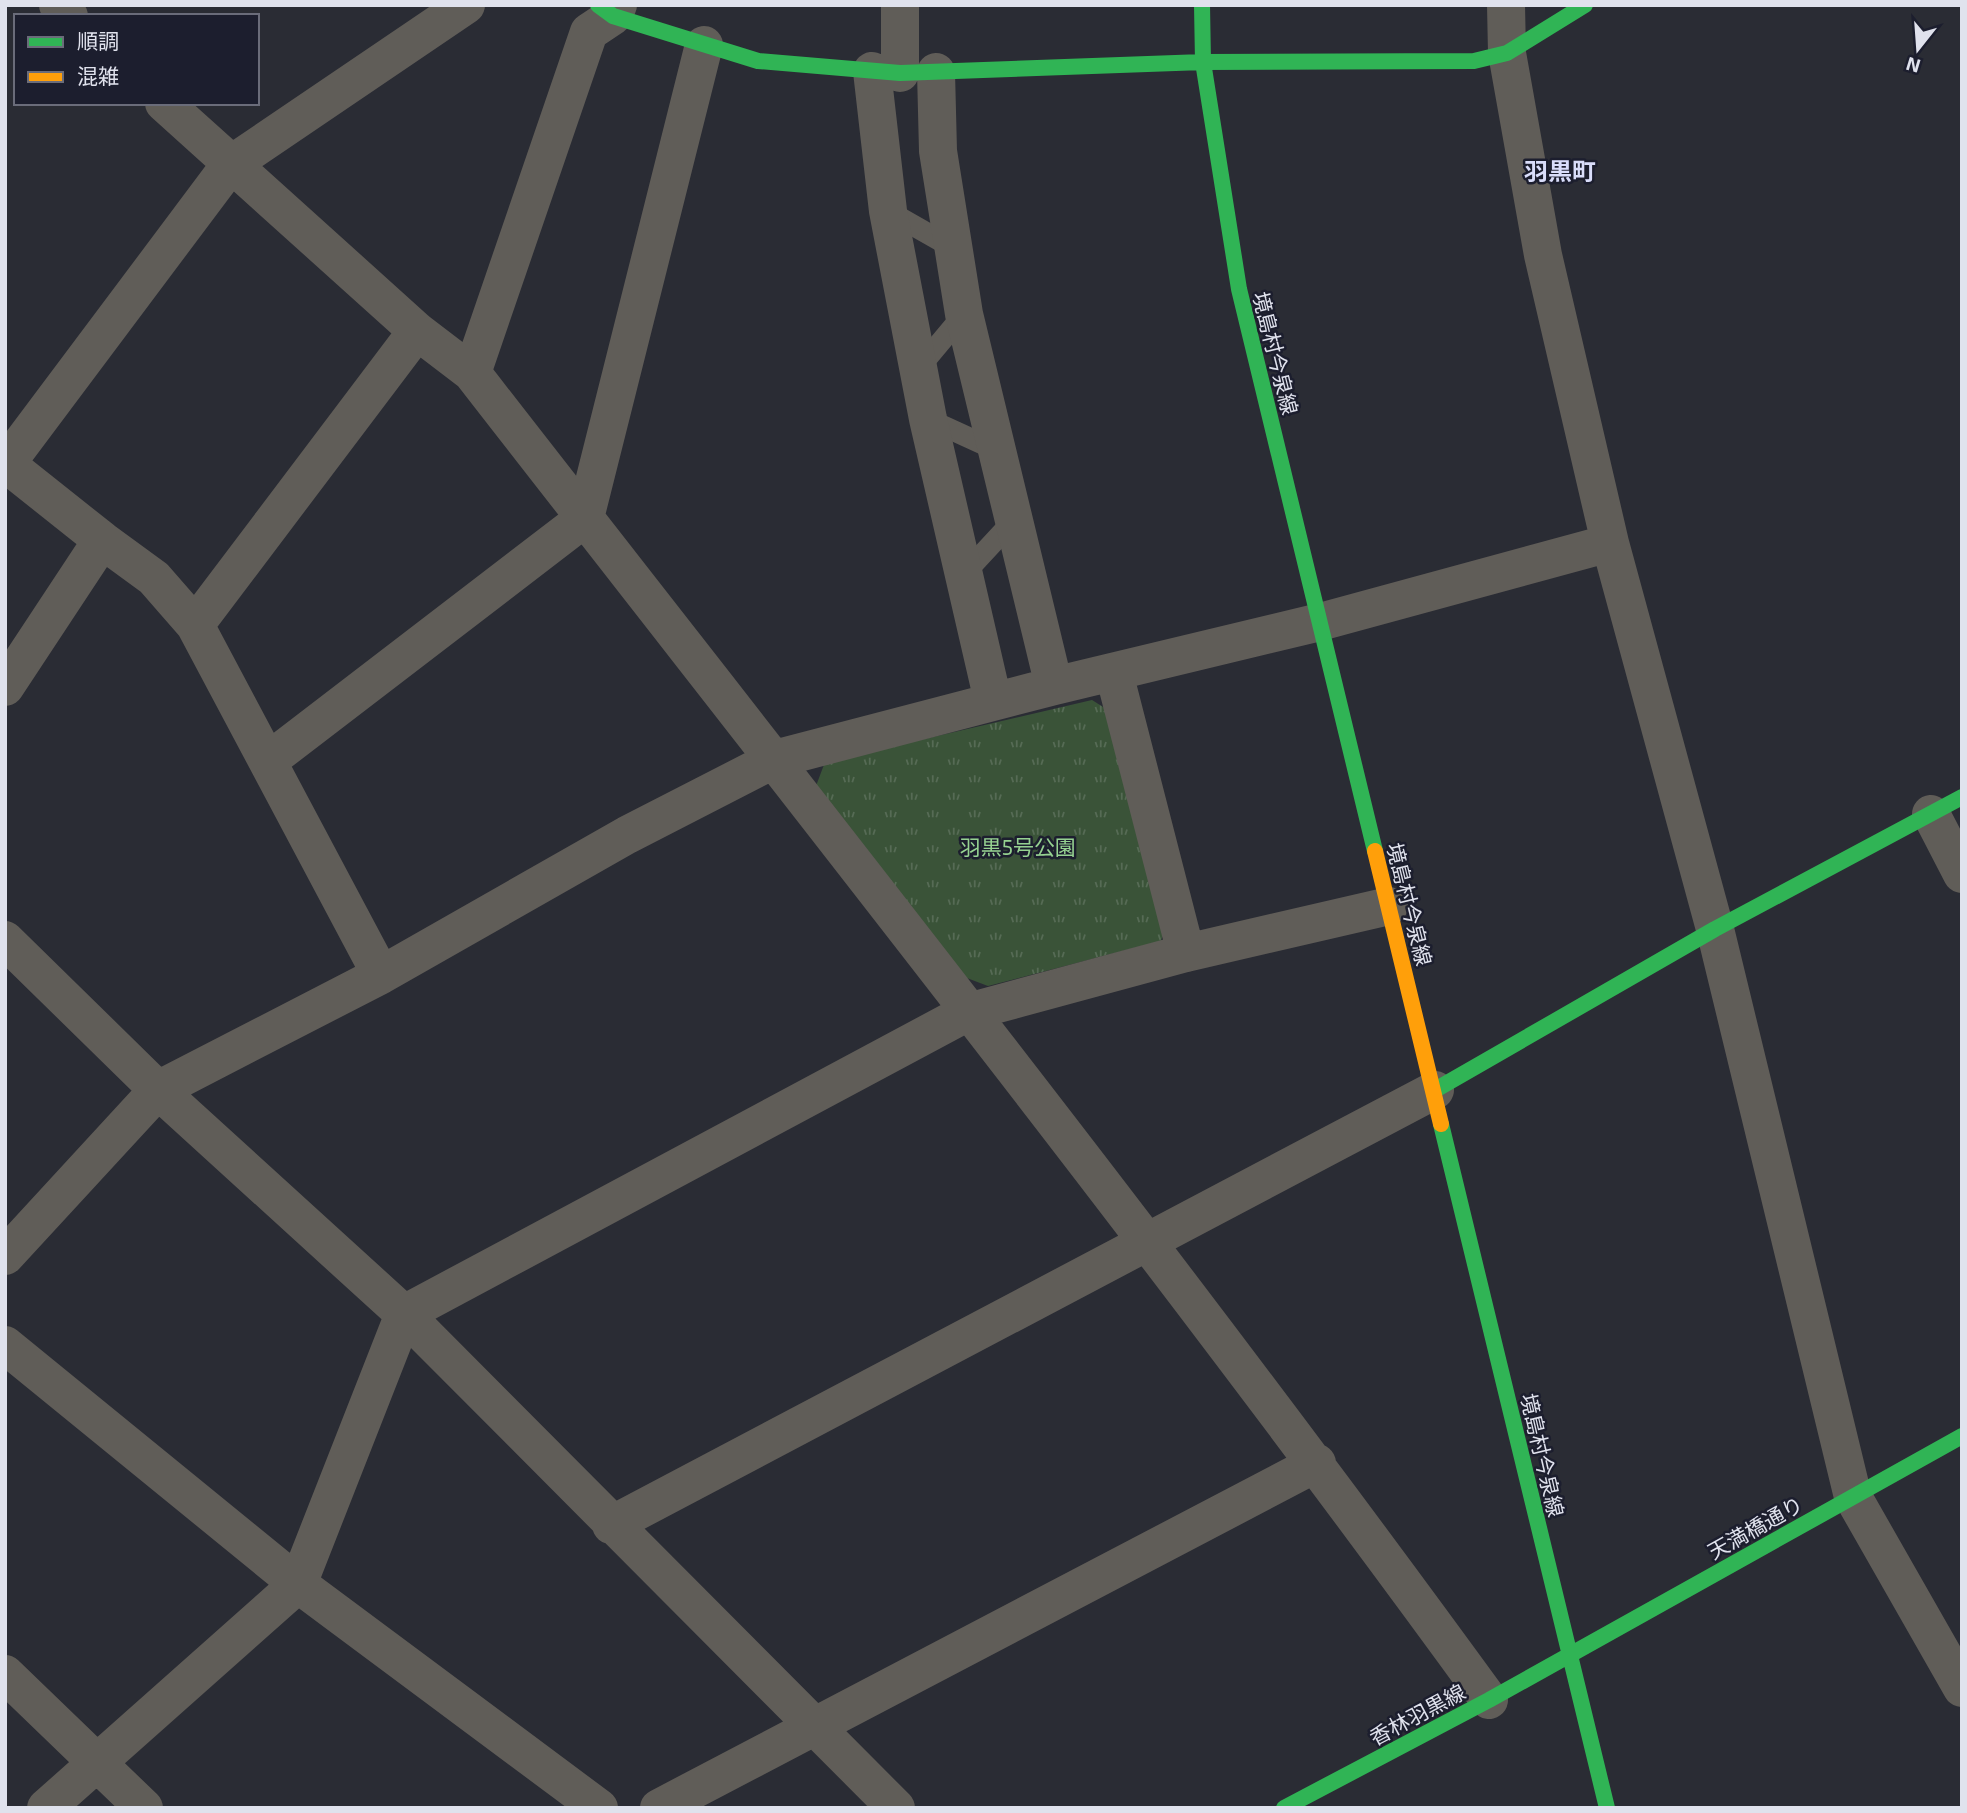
<svg xmlns="http://www.w3.org/2000/svg" width="1967" height="1813" viewBox="0 0 1967 1813" font-family="'Exo 2','Noto Sans JP',sans-serif">
<style>
.park{fill:url(#park-tufts)}
.lines{fill:none;stroke-linecap:round;stroke-linejoin:round}
.lane{stroke:#605d58;stroke-width:21}
.street{stroke:#605d58;stroke-width:38}
.fast{stroke:#30b455;stroke-width:16}
.slow{stroke:#ff9f0a;stroke-width:16}
.labels{text-anchor:middle;dominant-baseline:central;stroke-width:5;stroke-linejoin:round;paint-order:stroke}
.street-label{font-size:21px;fill:#e0e2ed;stroke:#1c1e2e}
.park-label{font-size:21px;fill:#96d291;stroke:#1c1e2e}
.quarter-label{font-size:24px;font-weight:bold;fill:#d9ddfa;stroke:#1c1e2e}
</style>
<defs>
<pattern id="park-tufts" width="24" height="20" patternUnits="userSpaceOnUse" patternTransform="scale(1.75)"><rect width="24" height="20" fill="#3a5338"/><path d="M3 7l-1-3M5 7V3M7 7l1-3M15 17l-1-3M17 17v-4M19 17l1-3" fill="none" stroke="#566b55"/></pattern>
</defs>
<rect width="100%" height="100%" fill="#2a2c34"/>
<path class="park" d="M1092,700L1111,712L1167,922L1161,941L988,986L959,975L816,786L825,762Z"/>
<g class="lines">
<path class="lane" d="M888,211L953,248
M918,369L964,314
M928,419L998,451
M964,574L1014,520"/>
<path class="street" d="M58,5L69,16
M900,5V73
M1506,5L1507,53L1543,255L1610,543L1715,929L1853,1497L1962,1688
M872,71L888,211L928,419L993,701
M936,72L938,151L964,314L1054,686
M164,103L417,331L472,373C814,813 1161,1249 1489,1700
M472,373L589,32L613,16L618,5
M5,463L102,540L5,687
M6,464L230,165L466,5
M102,540L154,578L195,625L381,975
M195,625L417,331
M1114,673L1186,953
M268,761L585,518L704,45
M1931,814L1962,874
M5,940L158,1090L404,1314L896,1808
M5,1256L158,1090L381,975L627,835L775,759L1054,686L1320,622L1610,543
M5,1345L298,1584L599,1808
M611,1525L1435,1090
M5,1674L144,1808
M46,1808L298,1584L404,1314L968,1012L1186,953L1389,906
M659,1808L1317,1463"/>
<path class="fast" d="M598,5L613,16L758,61L900,73L1203,62L1474,61L1507,53L1585,5
M1202,5L1203,62L1239,289L1375,851
M1435,1090L1715,929L1962,797
M1441,1124L1607,1808
M1284,1808L1489,1700L1962,1436"/>
<path class="slow" d="M1375,851L1441,1124"/>
</g>
<g class="labels">
<g class="street-label">
<text transform="translate(1276 353) rotate(76)">境島村今泉線</text>
<text transform="translate(1410 904) rotate(76)">境島村今泉線</text>
<text transform="translate(1543 1455) rotate(77)">境島村今泉線</text>
<text transform="translate(1755 1527) rotate(-29)">天満橋通り</text>
<text transform="translate(1417 1714) rotate(-28)">香林羽黒線</text>
</g>
<g class="park-label">
<text x="1018" y="846">羽黒5号公園</text>
</g>
<g class="quarter-label">
<text x="1560" y="170">羽黒町</text>
</g>
</g>
<rect width="1967" height="1813" fill="none" stroke="#e0e2ed" stroke-width="14"/>
<rect x="14" y="14" width="245" height="91" fill="#1c1e2e" stroke="#6a6c7a" stroke-width="2"/>
<rect x="28" y="37" width="35" height="10" fill="#30b455" stroke="#6a6c7a" stroke-width="2"/>
<text x="77" y="49" font-size="21" fill="#e0e2ed">順調</text>
<rect x="28" y="72" width="35" height="10" fill="#ff9f0a" stroke="#6a6c7a" stroke-width="2"/>
<text x="77" y="84" font-size="21" fill="#e0e2ed">混雑</text>
<g transform="translate(1918 49) rotate(197)" stroke="#1c1e2e" stroke-width="5" paint-order="stroke">
<path d="M0-5L12 26L0 18L-12 26Z" fill="#e0e2ed"/>
<text y="-10" font-size="19" font-weight="bold" text-anchor="middle" fill="#e0e2ed">N</text>
</g>
</svg>
